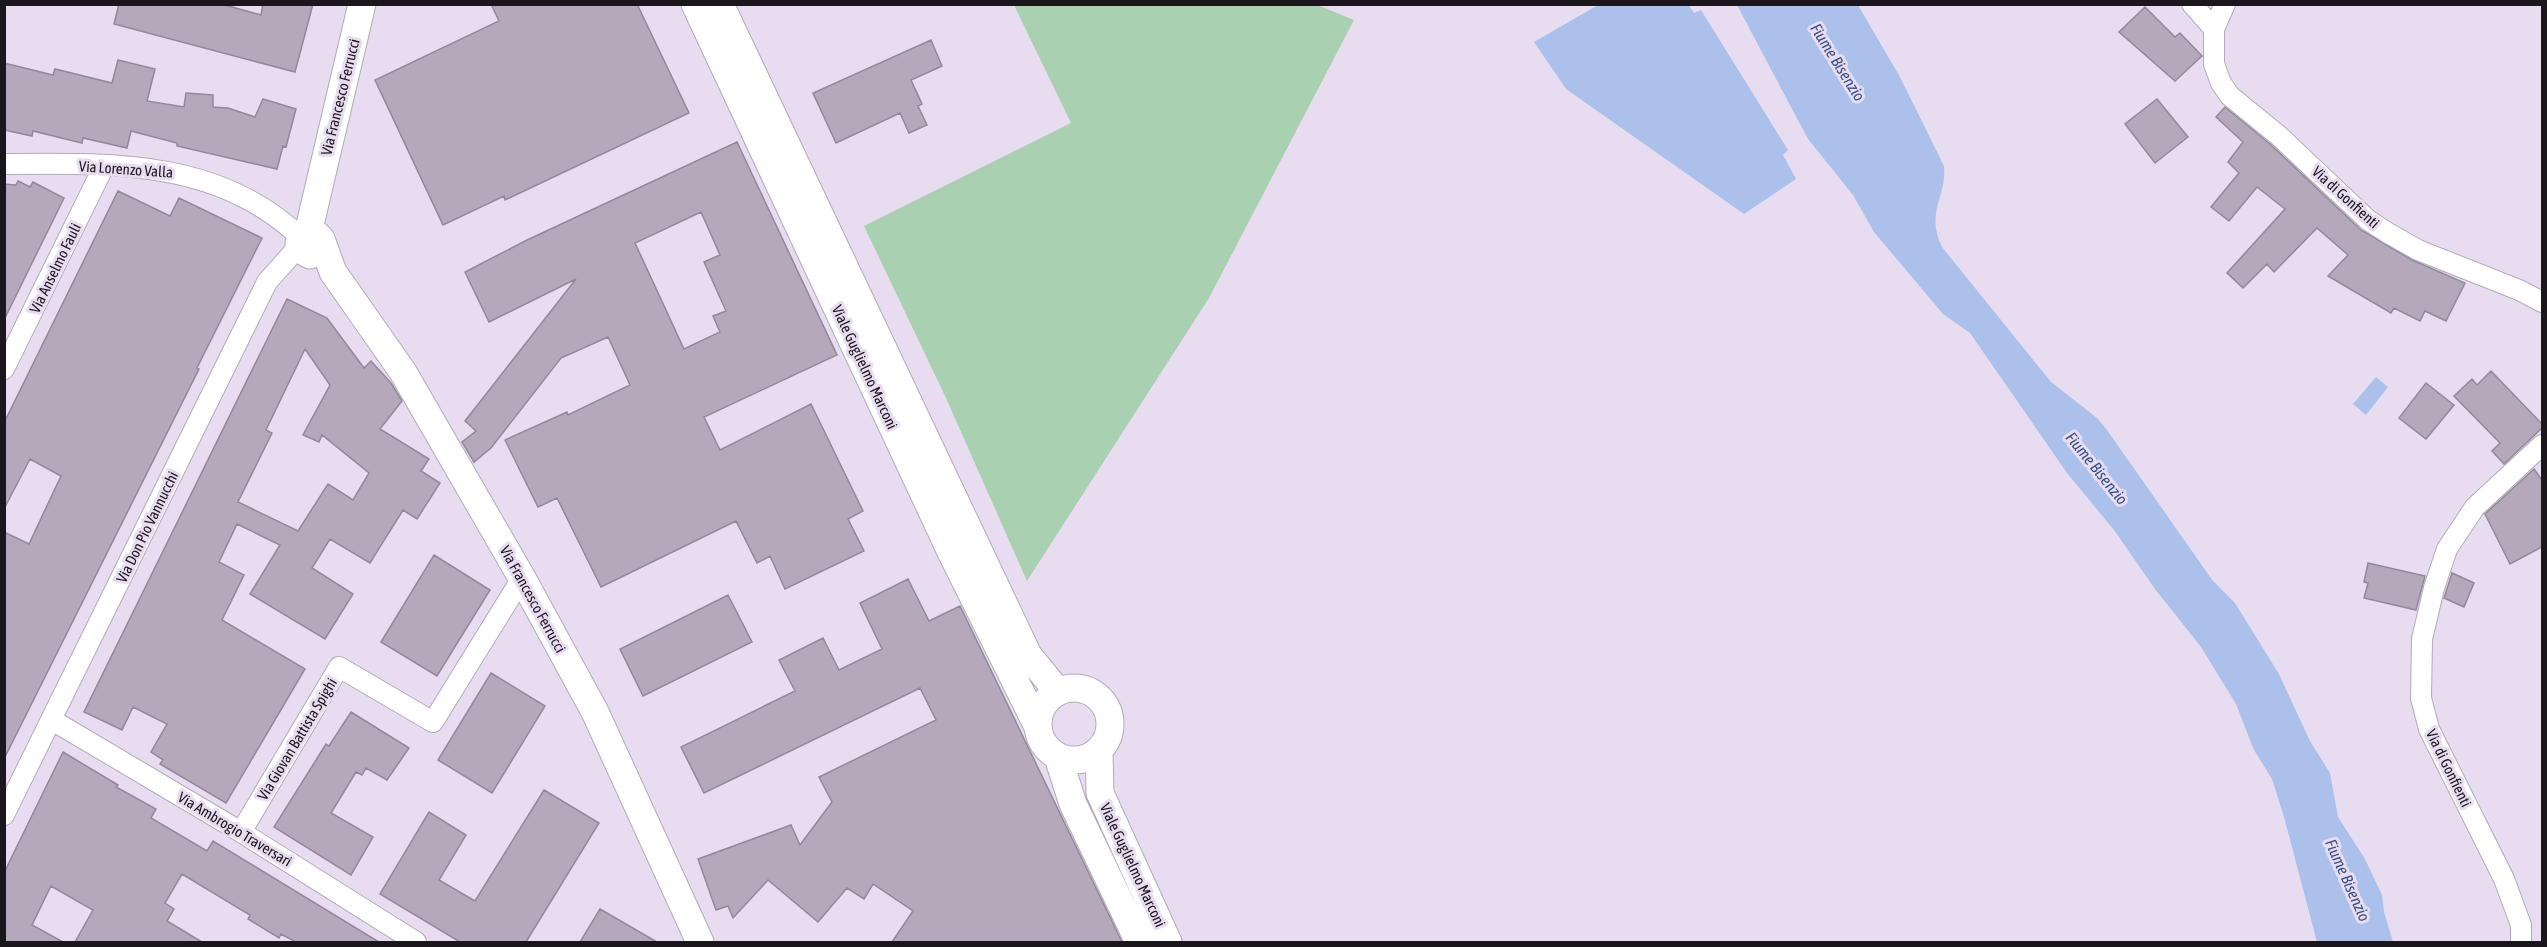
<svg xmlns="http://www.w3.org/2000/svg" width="2547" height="947" viewBox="0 0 2547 947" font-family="'Asap Condensed',sans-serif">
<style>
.green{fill:#a8d0b1}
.water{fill:#abc0eb}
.building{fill:#b3a9bb;stroke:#928899;stroke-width:1.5;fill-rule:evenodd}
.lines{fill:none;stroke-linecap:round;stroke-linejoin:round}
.street-casing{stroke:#b3a9bb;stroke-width:22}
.secondary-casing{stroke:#b3a9bb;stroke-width:29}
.street{stroke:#fff;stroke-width:20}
.secondary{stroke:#fff;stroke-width:27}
.labels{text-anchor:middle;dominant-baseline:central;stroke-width:6;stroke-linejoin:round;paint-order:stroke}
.street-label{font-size:15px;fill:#1a161c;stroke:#e8ddf0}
.water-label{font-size:16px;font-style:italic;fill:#374f86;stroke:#e8ddf0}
</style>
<rect width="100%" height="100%" fill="#e8ddf0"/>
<path class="green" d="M1315,4L1354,20L1209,298L1027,581L946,398L864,226L1071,123L1014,5Z"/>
<path class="water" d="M1688,4L1694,13L1701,10L1788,150L1783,155L1796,179L1744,214L1566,89L1534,42L1598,5Z
M1737,5H1858L1900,77L1944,166C1947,198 1925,211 1942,247L2051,382L2097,418L2107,430L2213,581L2235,603L2261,645L2279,674L2310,741L2330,773L2338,817L2365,859L2382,895L2384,912L2393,942H2317L2284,817L2272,779L2254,750L2236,704L2201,647L2155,589L2114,530L2067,473L1970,333L1943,314L1874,232L1853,195L1808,139Z
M2376,377L2388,387L2366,415L2353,404Z"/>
<path class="building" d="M119,4H221L261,15L263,4H313L295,72L114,24Z
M491,4H637L689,113L505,200L504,196L443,225L375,80L499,21Z
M2145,7L2175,37L2180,33L2202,56L2175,81L2119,32Z
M931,40L942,66L911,80L922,104L918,106L927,125L909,133L900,113L836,143L813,93Z
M118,60L155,69L147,101L184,107L186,93L213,95V107L228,108L255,117L263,99L296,109L286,147L283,146L277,169L177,146V143L131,131L127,148L83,138L82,143L33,131L32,136L4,130V63L53,75L55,69L112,83Z
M2157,99L2188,137L2155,163L2125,124Z
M2225,107L2270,144L2361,230L2412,260L2465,283L2446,321L2425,311L2420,321L2394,308L2391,313L2328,276L2348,255L2317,228L2274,272L2267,264L2243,288L2227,273L2285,209L2257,187L2229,221L2211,207L2239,173L2228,162L2243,142L2216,117Z
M737,142L837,355L704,417L720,450L811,404L863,511L848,519L864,551L785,589L770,556L757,563L736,521L601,587L557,498L538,507L505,440L567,412L568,415L630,385L608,337L561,358L491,448L474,462L462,442L476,431L465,421L576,279L489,322L465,272L525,241ZM701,212L720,255L704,262L726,311L713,316L720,332L684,349L635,243Z
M18,181L30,187L33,182L64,198L4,320V184L16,185Z
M118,191L170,216L179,198L262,238L197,368L199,369L4,759V532L29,544L61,476L30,459L4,509V423Z
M287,299L327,318L364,368L371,361L391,383L402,401L380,429L429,459L421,471L440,483L417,519L403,510L370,563L330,539L312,568L353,594L325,639L250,594L280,545L237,524L219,562L244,575L222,620L305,669L226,803L160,764L163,760L151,752L167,724L133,707L122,730L84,712ZM305,349L330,385L303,435L319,442L322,435L369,473L353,500L328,484L298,531L238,502L272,433L266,430Z
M2491,371L2542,424V428L2504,464L2492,451L2500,443L2454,396L2472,379L2477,385Z
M2426,383L2454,405L2426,439L2399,418Z
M2534,469L2542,480V547L2510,564L2485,514Z
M434,555L490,590L437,676L381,642Z
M2368,563L2425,576L2416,610L2364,598L2368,583L2364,582Z
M2452,573L2474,583L2464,607L2444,598Z
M908,579L929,621L960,606L1122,942H892L913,911L873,884L864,899L847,888L818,922L768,880L733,918L728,906L716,910L698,859L791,825L800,845L832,802L819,777L936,720L920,688L704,793L681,747L795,691L779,660L823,638L839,670L882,649L860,603Z
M728,595L752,642L643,696L620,649Z
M491,673L545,706L492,793L438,760Z
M351,712L409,748L387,780L366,768L362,775L356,772L331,813L373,837L351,875L274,827L326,744L329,746Z
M63,752L118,785L116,787L156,809L151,818L207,851L213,841L379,942H296L281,934L279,938L248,919L250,915L182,874L165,903L174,909L167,921L202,942H75L93,910L51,886L32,925L63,942H4V873Z
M544,790L599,823L526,942H460L380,894L429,812L466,835L439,880L475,901Z
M600,909L657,942H580Z"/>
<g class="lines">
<g class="street-casing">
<path id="street" d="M2192,4L2214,29
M2225,4L2214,29V64L2221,83L2230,96L2278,135L2368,220L2388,233L2418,250L2519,290L2542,302
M4,164C110,163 220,159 301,238
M4,369L104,166
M52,720L241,832L416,942
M4,815L267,282L299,246
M241,832L339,667L433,722L522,578
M2521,942V925L2504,879L2429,729L2421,698L2422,639L2434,588L2447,549L2475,507L2542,445"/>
</g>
<g class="secondary-casing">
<path id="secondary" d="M695,4L952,554L1038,727
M720,4L1028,655L1058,692
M308,233L362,4
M322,243L320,250L310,255L301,250L299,243L305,234H316L321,239L333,272L403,372L522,578L595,712L700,942
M1038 724a36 36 0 1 1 72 0a36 36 0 1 1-72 0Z
M1099,751L1100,793L1168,942
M1058,757L1073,804L1139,942"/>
</g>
<use href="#street" class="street"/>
<use href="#secondary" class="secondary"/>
</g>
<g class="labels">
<g class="street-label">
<text transform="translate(340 97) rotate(-76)">Via Francesco Ferrucci</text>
<text transform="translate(126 169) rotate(4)">Via Lorenzo Valla</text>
<text transform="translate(2346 197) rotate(42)">Via di Gonfienti</text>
<text transform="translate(55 268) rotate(-64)">Via Anselmo Fauli</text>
<text transform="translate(865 367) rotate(65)">Viale Guglielmo Marconi</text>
<text transform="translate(147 527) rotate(-64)">Via Don Pio Vannucchi</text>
<text transform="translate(533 599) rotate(61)">Via Francesco Ferrucci</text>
<text transform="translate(297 739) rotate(-59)">Via Giovan Battista Spighi</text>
<text transform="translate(2449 768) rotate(64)">Via di Gonfienti</text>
<text transform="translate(235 829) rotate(31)">Via Ambrogio Traversari</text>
<text transform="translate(1133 865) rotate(65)">Viale Guglielmo Marconi</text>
</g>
<g class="water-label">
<text transform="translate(1838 62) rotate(58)">Fiume Bisenzio</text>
<text transform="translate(2097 468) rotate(51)">Fiume Bisenzio</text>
<text transform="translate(2348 880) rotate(66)">Fiume Bisenzio</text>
</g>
</g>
<rect width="2547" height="947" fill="none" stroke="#1a161c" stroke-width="12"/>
</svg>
